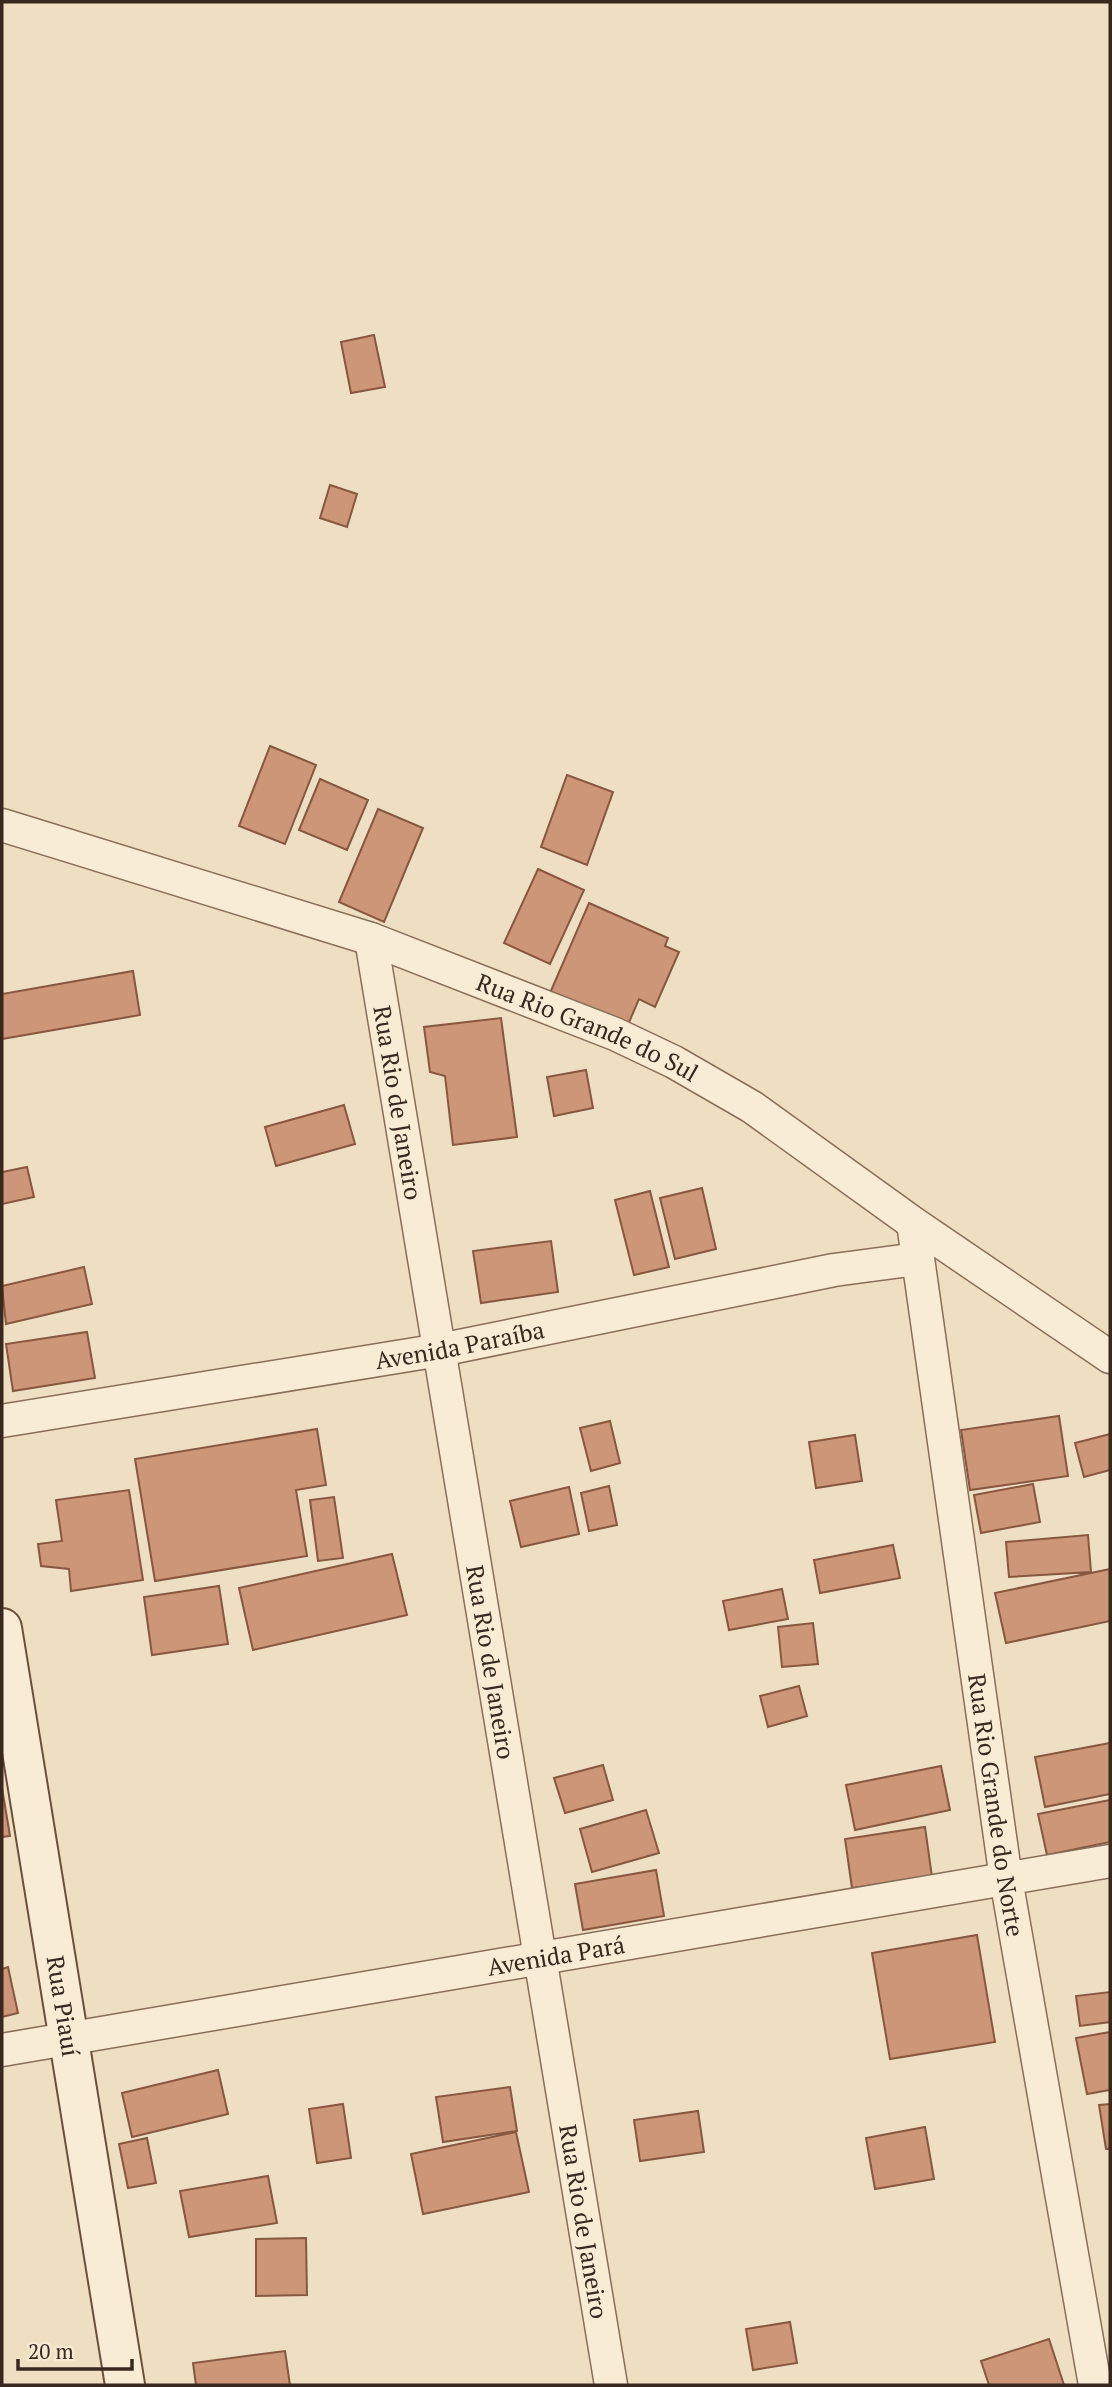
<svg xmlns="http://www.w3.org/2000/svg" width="1112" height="2387" viewBox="0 0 1112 2387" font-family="'PT Serif',serif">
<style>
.building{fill:#cd9678;stroke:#87573f;stroke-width:2}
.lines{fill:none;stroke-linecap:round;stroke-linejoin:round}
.street-casing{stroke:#886f59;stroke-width:35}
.secondary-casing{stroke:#6a503c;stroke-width:42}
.street{stroke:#f9ecd5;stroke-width:32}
.secondary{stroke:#f9ecd5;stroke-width:38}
.labels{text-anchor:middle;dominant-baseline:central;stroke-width:7;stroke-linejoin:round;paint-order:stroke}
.street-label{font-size:24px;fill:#38281d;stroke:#f6e9d2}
</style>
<rect width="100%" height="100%" fill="#eedec2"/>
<path class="building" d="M374,335L385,387L351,393L341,342Z
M330,485L357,494L347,527L320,518Z
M270,746L316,765L285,844L239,826Z
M567,775L613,792L587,865L541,847Z
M320,779L368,800L347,850L299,830Z
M378,809L423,828L384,922L339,902Z
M538,869L584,890L550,964L504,943Z
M589,903L668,938L665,946L679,952L655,1007L639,999L627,1027L550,993Z
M133,971L140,1015L2,1039V994Z
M501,1018L517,1137L453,1145L445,1076L430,1072L424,1027Z
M586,1070L593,1108L554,1116L547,1077Z
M344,1105L355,1144L276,1166L265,1127Z
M27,1167L34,1197L2,1204V1172Z
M702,1188L716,1249L675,1259L660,1198Z
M650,1191L669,1267L634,1275L615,1200Z
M551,1241L558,1292L481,1303L473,1251Z
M84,1267L92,1304L6,1324L2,1286Z
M87,1332L95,1378L13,1391L6,1344Z
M1059,1416L1068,1476L970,1490L961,1430Z
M610,1421L620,1463L591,1471L580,1428Z
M317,1429L326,1485L296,1490L307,1556L155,1581L135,1459Z
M1110,1434V1470L1084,1477L1075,1443Z
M855,1435L862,1481L816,1488L809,1442Z
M1033,1484L1040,1522L981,1533L974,1495Z
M609,1486L617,1525L589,1531L581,1493Z
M569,1487L579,1534L521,1547L510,1501Z
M129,1490L143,1580L71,1591L69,1569L41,1566L38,1544L62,1541L56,1500Z
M334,1497L343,1558L318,1561L310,1500Z
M1088,1535L1091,1572L1009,1577L1006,1542Z
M893,1545L900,1578L820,1593L814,1560Z
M392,1554L407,1615L253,1650L239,1588Z
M1110,1569V1621L1006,1643L995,1593Z
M219,1586L228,1644L152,1655L144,1597Z
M782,1589L788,1619L729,1630L723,1601Z
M813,1623L818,1664L782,1667L778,1627Z
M799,1686L807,1716L768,1727L760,1696Z
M1110,1743V1794L1045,1807L1035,1757Z
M603,1765L613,1800L565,1813L554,1778Z
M941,1766L950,1810L855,1830L846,1785Z
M2,1788L10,1836L2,1837Z
M1110,1800V1842L1047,1855L1038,1814Z
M646,1810L659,1853L592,1872L580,1829Z
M925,1827L932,1877L852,1888L845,1839Z
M656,1870L664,1916L583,1930L575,1884Z
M977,1935L995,2042L890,2059L872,1953Z
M8,1967L18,2013L2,2017V1969Z
M1110,1992V2022L1080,2026L1076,1996Z
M1110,2032V2090L1087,2094L1076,2038Z
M218,2070L228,2114L132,2137L122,2093Z
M510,2087L517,2131L443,2142L436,2097Z
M343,2104L351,2158L317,2163L309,2109Z
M1110,2104V2149H1106L1099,2105Z
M698,2111L704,2152L640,2161L634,2120Z
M925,2127L934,2179L875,2189L866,2138Z
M516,2132L529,2192L423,2214L411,2154Z
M147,2138L156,2183L128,2188L119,2144Z
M268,2176L277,2223L189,2237L180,2191Z
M306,2238L307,2295L256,2296V2239Z
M790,2322L797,2363L753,2370L746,2329Z
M1049,2339L1064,2385H989L981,2361Z
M285,2351L290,2385H196L193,2363Z"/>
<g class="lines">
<g class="street-casing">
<g id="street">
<path id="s1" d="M2,825L371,939L615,1034L674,1062L752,1107L913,1223L1110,1357"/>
<path id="s2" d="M371,939L611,2385"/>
<path id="s3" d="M913,1223L1006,1879L1095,2385"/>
<path id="s4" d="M2,1421L440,1350L834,1270L917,1259"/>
<path id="s5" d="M2,2050L1110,1861"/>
</g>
</g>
<g class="secondary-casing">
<g id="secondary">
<path id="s6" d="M2,1628L125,2385"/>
</g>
</g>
<use href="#street" class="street"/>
<use href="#secondary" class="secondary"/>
</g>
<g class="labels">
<g class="street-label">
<text stroke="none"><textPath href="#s1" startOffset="620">Rua Rio Grande do Sul</textPath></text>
<text stroke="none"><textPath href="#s2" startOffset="166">Rua Rio de Janeiro</textPath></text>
<text stroke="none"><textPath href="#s4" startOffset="464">Avenida Paraíba</textPath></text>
<text stroke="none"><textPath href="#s2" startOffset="733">Rua Rio de Janeiro</textPath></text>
<text stroke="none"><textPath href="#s3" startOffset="588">Rua Rio Grande do Norte</textPath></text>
<text stroke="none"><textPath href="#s5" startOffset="562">Avenida Pará</textPath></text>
<text stroke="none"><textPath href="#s6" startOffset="383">Rua Piauí</textPath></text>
<text stroke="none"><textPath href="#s2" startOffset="1300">Rua Rio de Janeiro</textPath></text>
</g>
</g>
<rect width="1112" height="2387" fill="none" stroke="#38281d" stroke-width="7"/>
<path d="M18 2359v10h114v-10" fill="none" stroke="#38281d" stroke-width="3.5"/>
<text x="28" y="2359" font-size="21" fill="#38281d" stroke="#f6e9d2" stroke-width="5" paint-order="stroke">20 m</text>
</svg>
